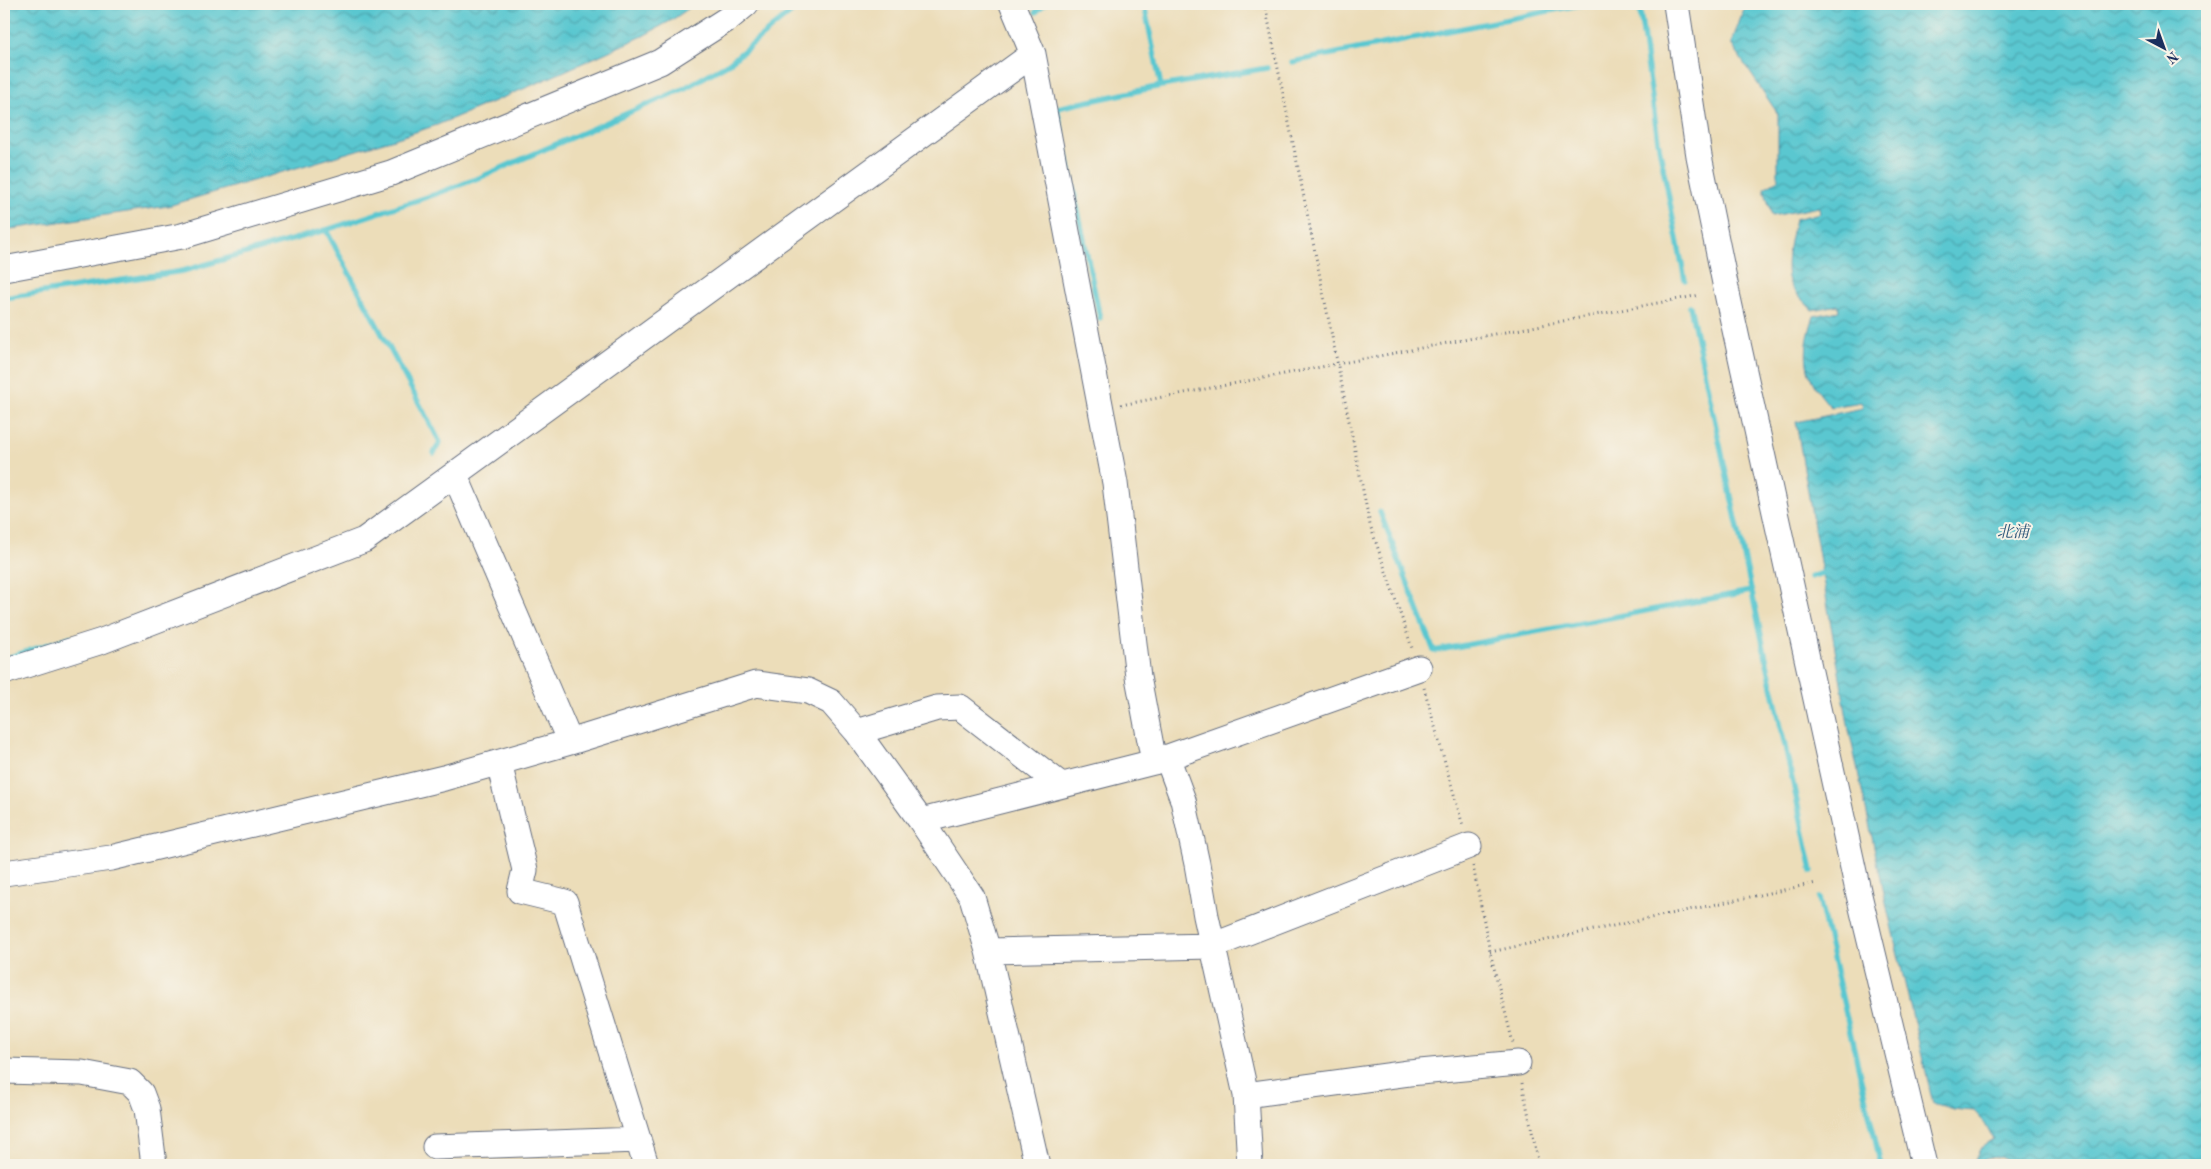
<svg xmlns="http://www.w3.org/2000/svg" width="2211" height="1169" viewBox="0 0 2211 1169" font-family="'Old Standard TT','Noto Serif JP',serif">
<style>
.water{fill:url(#water-waves);stroke:#3a7b97}
.lines{fill:none;stroke-linecap:round;stroke-linejoin:round}
.stream{stroke:#5ac7d0;stroke-width:5.5}
.minor-casing{stroke:#646c7e;stroke-width:27}
.path{stroke:#646c7e;stroke-width:3;stroke-dasharray:1 4;stroke-linecap:butt}
.minor{stroke:#fff;stroke-width:25}
.labels{text-anchor:middle;dominant-baseline:central;stroke-width:4;stroke-linejoin:round;paint-order:stroke}
.water-label{font-size:16px;font-style:italic;fill:#2b557a;stroke:#f7f3e8}
</style>
<defs>
<pattern id="water-waves" width="16" height="10" patternUnits="userSpaceOnUse" patternTransform="scale(1.25)"><rect width="16" height="10" fill="#5ac7d0"/><path d="M0 5q4-4 8 0t8 0" fill="none" stroke="#4aa2ac"/></pattern>
</defs>
<rect width="100%" height="100%" fill="#f7f3e8"/>
<filter id="ink" filterUnits="userSpaceOnUse"><feTurbulence type="fractalNoise" baseFrequency=".02" numOctaves="2"/><feDisplacementMap in="SourceGraphic" scale="10" xChannelSelector="R" yChannelSelector="G"/><feConvolveMatrix kernelMatrix="1 2 1 2 8 2 1 2 1" color-interpolation-filters="sRGB"/></filter>
<filter id="wash" filterUnits="userSpaceOnUse"><feTurbulence type="fractalNoise" baseFrequency=".0096" numOctaves="4" result="noise"/><feDisplacementMap in="SourceGraphic" scale="20" xChannelSelector="R" yChannelSelector="G"/><feGaussianBlur stdDeviation="1.12" result="paint"/><feColorMatrix in="noise" values="0 0 0 0 0 0 0 0 0 0 0 0 0 0 0 0 0 1.4 0 .05"/><feComposite in="paint" operator="in"/></filter>
<g filter="url(#wash)">
<rect width="100%" height="100%" fill="#ecddb9"/>
<path class="water" d="M4,4H695L672,20L643,36L540,82L437,125L394,139L168,206L4,230Z
M1746,4H2207V1165H2016L2001,1156L1985,1159L1973,1165L1980,1149L1994,1140L1985,1123L1974,1111L1953,1109L1933,1103L1888,912L1849,730L1796,422L1863,408L1861,402L1831,407C1803,378 1801,354 1814,316L1839,311L1838,305L1812,310C1805,302 1796,295 1791,286C1782,270 1791,236 1795,219L1820,213L1819,207L1772,216L1764,188L1778,180V114L1731,44Z"/>
<g class="lines">
<path class="stream" d="M1144,4L1161,86
M1639,4L1658,141L1685,280
M1036,12L1044,4
M1292,62L1584,4
M326,230L440,442L434,453
M4,298L183,271L326,230L436,194L481,177L683,89L729,63L801,4
M1690,306L1812,871
M1100,318L1057,108L1161,86L1267,68
M1380,512L1434,651L1751,591
M1811,577L1828,571
M4,659L70,637
M1819,898L1881,1165"/>
</g>
</g>
<g filter="url(#ink)">
<g class="lines">
<g class="minor-casing">
<path id="minor" d="M1012,4L1033,54L1115,483L1138,677L1154,762
M1676,4L1699,156L1728,298L1859,895L1924,1165
M4,269L182,236L391,173L660,62L729,18L746,4
M455,475L570,742
M4,672L102,641L364,540L1033,54
M857,732L937,708L960,707L1061,785
M1167,757L1183,800L1197,864L1206,916L1246,1095L1250,1165
M499,763L525,870L520,891L565,902L646,1165
M921,821L1154,762L1419,668
M4,873L111,858L444,778L570,742L756,684L808,691L831,702L857,732L921,821L972,897L988,951L1037,1165
M988,951L1212,946L1469,846
M4,1071L82,1073L130,1082L141,1093L147,1109L154,1165
M1246,1095L1409,1073L1518,1063
M435,1147L638,1140"/>
</g>
<path class="path" d="M1265,4L1370,525L1412,648
M1121,405L1700,295
M1424,688L1463,826
M1473,866L1490,952L1513,1043
M1490,952L1816,883
M1522,1083L1539,1165"/>
<use href="#minor" class="minor"/>
</g>
</g>
<g class="labels">
<g class="water-label">
<text x="2013" y="533">北浦</text>
</g>
</g>
<rect width="2211" height="1169" fill="none" stroke="#f7f3e8" stroke-width="20"/>
<g transform="translate(2164 48) rotate(139)" stroke="#f7f3e8" stroke-width="4" paint-order="stroke">
<path d="M0-4L9 19L0 12L-9 19Z" fill="#1b2f5e"/>
<text y="-8" font-size="14" font-weight="bold" text-anchor="middle" fill="#1b2f5e">N</text>
</g>
</svg>
